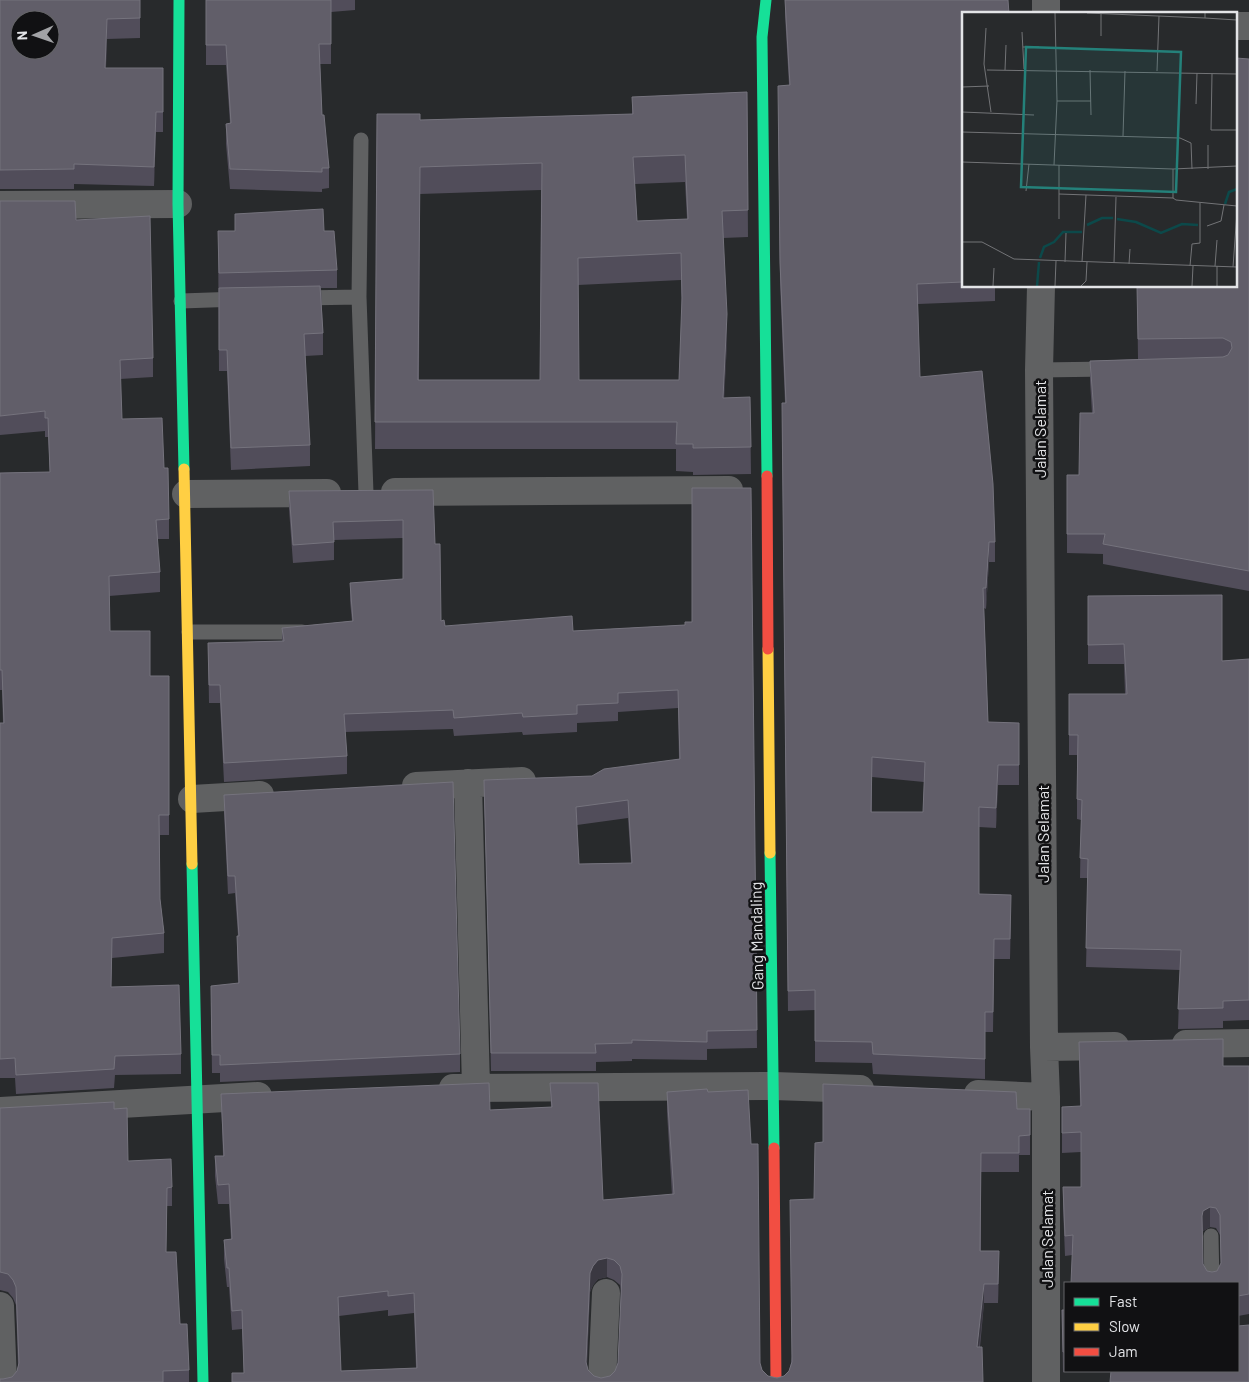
<svg xmlns="http://www.w3.org/2000/svg" width="1249" height="1382" viewBox="0 0 1249 1382" font-family="Barlow,sans-serif">
<style>
.lines{fill:none;stroke-linecap:round;stroke-linejoin:round}
.lane{stroke:#606162;stroke-width:15}
.street{stroke:#606162;stroke-width:28}
.fast{stroke:#16e098;stroke-width:11}
.slow{stroke:#ffcf43;stroke-width:11}
.jam{stroke:#f24e42;stroke-width:11}
.wall{fill:#514d5a;fill-rule:evenodd}
.shaded-wall{fill:#3a3841}
.building{fill:#615e69;stroke:#75737d;fill-rule:evenodd}
.labels{text-anchor:middle;dominant-baseline:central;stroke-width:5;stroke-linejoin:round;paint-order:stroke}
.street-label{font-size:16px;fill:#e3e4e7;stroke:#111113}
.inset-river{fill:none;stroke:#0c494a;stroke-width:2.5}
.inset-road{fill:none;stroke:#737477;stroke-width:1}
.view{fill:#24817a;fill-opacity:0.15;stroke:#24817a;stroke-width:2.5}
.inset-edge{fill:none;stroke:#e3e4e7;stroke-width:2.5}
</style>
<rect width="100%" height="100%" fill="#282a2c"/>
<g class="lines">
<path class="lane" d="M361,140L359,297L366,493
M302,298L359,297
M181,301L239,299
M1039,370L1109,369
M189,632H302
M1211,1236L1212,1283"/>
<path class="street" d="M1046,0V14
M1235,26H1249
M0,205L178,204
M1041,286L1039,370L1044,1047L1046,1097V1382
M395,492L729,490
M186,494L327,493
M468,783L476,1087
M416,786L522,781
M192,799L260,795
M1186,1044L1249,1043
M1044,1047L1115,1046
M453,1088L774,1086L860,1089
M978,1094L1046,1097
M0,1111L258,1096
M0,1306L3,1382
M602,1382L606,1293"/>
<path class="fast" d="M179,0L178,204L184,469
M766,0L762,37L767,476
M770,853L774,1148
M192,864L203,1382"/>
<path class="slow" d="M184,469L192,864
M768,649L770,853"/>
<path class="jam" d="M767,476L768,649
M774,1148L776,1382"/>
</g>
<path class="wall" d="M0,0H140V38L107,39L106,68H163V132H156L154,186L74,184V189H0Z
M206,0H355V10L331,12V64H320L322,115L329,168V188L322,189V192L230,189L226,144V124L230,123L226,65H206Z
M785,0L963,14V286H995V301L918,304L920,377L995,542V562H989L986,609L984,608L988,722L1019,723V785H998L996,828L979,827V894L1011,915L1010,959H994L993,1032H985V1079L873,1074L872,1063L815,1062V1010L788,1011L782,423L785,403L780,283L778,106L789,85L785,15ZM872,777L924,782L923,812H872Z
M1249,59V591L1103,564V554L1067,553V475H1079L1092,413L1090,381V361L1138,359L1137,286H1235Z
M747,92L748,237L723,238L727,342L724,398L750,397L751,474L693,475V472L676,471V449H375L377,114L420,120L632,114V97ZM685,182L687,219L637,221L635,184ZM541,190L540,380H419L420,194ZM681,280L682,309L679,380H579L578,285Z
M0,201L76,220L153,358V377L120,379L122,419L164,468L169,519V539H157L160,572V592L109,596L110,631L150,676H169V835H160V899L164,933V953L112,958L111,987L181,1054V1074L115,1075L114,1088L16,1094L15,1078H0V723H3L2,690H0V473L50,472L48,437H45V431L0,435Z
M235,214L324,231L337,270V288H321L323,333V355L305,356L310,445V466L231,470L227,371H219L218,231H235Z
M751,488L757,1048L707,1049V1060L632,1059V1061L596,1062V1071H491L484,780L592,776L679,759L678,708L618,712V721L577,723V732L523,735L522,732L454,736L453,729L345,732L347,756V774L224,782L220,703H209L208,643L282,641V628L352,621L350,601V583L403,579V538L334,540V560L293,563L289,509V491L433,490L435,544L441,621L445,626L573,631L685,625L692,622ZM628,818L631,863L579,864L577,825Z
M1088,596L1222,661L1249,659V1020L1223,1021V1028L1178,1029L1180,970L1086,967L1088,878H1080L1081,820L1077,819V755H1069V694H1125L1124,664H1088Z
M224,795L460,1054V1072L220,1082V1073H212L211,1003L238,983L237,954V936H238L235,893L228,894L224,813Z
M1079,1042L1223,1066H1249V1314L1238,1316V1283L1072,1255L1065,1256L1063,1207V1187H1081V1152L1062,1153V1107H1080ZM1210,1227L1216,1228L1220,1235L1221,1264L1217,1271L1212,1272L1207,1271L1203,1264L1202,1234L1203,1231Z
M550,1083L603,1200L672,1195L667,1112V1092L762,1370L768,1376L777,1378L784,1376L789,1371L791,1363L823,1142L1017,1109H1030V1155H1019V1172H981V1251L999,1271L998,1303H984L980,1347L983,1382H232V1373H244L242,1329L232,1330L229,1287H227L224,1259V1240L231,1239L229,1204H218L215,1176V1156H223L221,1094L490,1110L551,1107ZM607,1277L614,1280L620,1285L621,1291L618,1363L615,1371L610,1376L601,1378L594,1376L588,1370L587,1365L590,1292L593,1285L598,1279ZM388,1310V1316L414,1313L416,1368L341,1371L339,1316Z
M0,1108L114,1109L128,1161L172,1187V1206H167L166,1252L189,1370V1382H0L3,1379L12,1377L17,1371L18,1366L16,1305L13,1298L8,1292L0,1290Z
M1062,1310H1065V1371H1238L1063,1372Z"/>
<path class="shaded-wall" d="M107,19V39L105,88V68Z
M156,112V132L154,186V167Z
M727,314V342L723,425V398Z
M989,542V562L986,609V588Z
M998,765V785L996,828V808Z
M1011,895V915L1010,959V939Z
M1210,1207V1227L1203,1231L1202,1236V1216L1203,1211Z
M999,1251V1271L998,1303V1284Z
M607,1258V1277L598,1279L593,1285L590,1292L586,1381V1362L590,1273L593,1266L598,1260Z
M984,1284V1303L977,1366V1347Z"/>
<path class="building" d="M0,0H140V18L107,19L105,68H163V112H156L154,167L74,164V169L0,170ZM20,20H50V50H20Z
M206,0H331V44H319L322,115H324L329,168H322V172L230,169L226,124L231,123L226,45H206Z
M785,0H1008L1009,14H963V282L917,284L920,377L982,371L993,484L995,542H989L986,588H983L988,722L1019,723V765H998L996,808L979,807V894L1011,895L1010,939H994L993,1012H985V1059L873,1054L872,1042L815,1041V990L788,991L782,403H786L780,262L778,86L790,85ZM872,757L925,762L923,812H871Z
M1236,58L1249,59V571L1103,544L1105,534H1067V475H1079L1080,413H1094L1090,361L1223,357L1228,355L1232,348L1231,342L1223,338L1138,339L1137,286H1235V65Z
M747,92L748,210L722,211L727,314L723,398L750,397L751,447L693,448V444H676L677,422H375L377,114H420V120L633,114L632,97ZM685,155L688,219L637,221L633,157ZM542,163L540,380H418L420,167ZM681,253L682,298L679,380H579L578,258Z
M0,201H75L76,220L150,216L153,358L120,360L122,419L162,418L164,468H168L169,519L156,520L160,572L109,576L110,631H150V676H169V815H159L160,899L164,933L112,938L111,987L179,985L181,1054L115,1056L114,1069L16,1075L15,1058L0,1059V723H4L2,670H0V473L50,472L48,418H45V411L0,416Z
M323,209L324,231H334L337,270L219,273L218,231H235V214Z
M320,286L323,333L304,334L310,445L231,448L227,350H219V288Z
M692,488H751L757,1030L707,1031V1042L632,1040V1043L595,1044L596,1053H491L484,780L592,776L604,769L680,759L678,690L618,693V703L577,705V714L523,717L522,713L454,718L453,710L344,714L347,756L224,763L220,685H209L208,643L284,641L282,628L353,621L350,583L403,579V520L333,522L334,542L293,545L289,491L433,490L435,544H440L441,621L444,620L445,626L572,616L573,631L685,625V622H692ZM628,800L632,863L579,864L576,807Z
M1222,595V661L1249,659V1000L1223,1001V1008L1178,1009L1181,950L1086,948L1088,859L1080,858L1082,800L1077,799L1078,735H1069V694H1127L1124,644L1088,645V596Z
M453,782L460,1054L220,1065V1055H212L211,986L239,983L237,936H239L235,876H228L224,795Z
M1223,1039V1066H1249V1294L1238,1296V1283H1071L1073,1235L1065,1236L1063,1187H1081V1132L1062,1133V1107L1081,1106L1079,1042ZM1210,1207L1216,1208L1220,1215L1221,1263L1217,1271L1212,1272L1207,1271L1203,1264L1202,1216L1203,1211Z
M489,1083L490,1110L552,1107L550,1083H598L603,1200L674,1194L667,1092L707,1089L708,1092L748,1090L751,1144H758L760,1363L762,1370L768,1376L777,1378L784,1376L789,1371L792,1362L790,1200L814,1199L815,1143L823,1142V1084L1016,1092L1017,1109H1030V1135L1019,1136V1153H981L980,1251H999L998,1284H984L977,1347H982L983,1382H232V1373H244L242,1310L232,1311L229,1268H227L224,1240L232,1239L229,1184L218,1185L215,1156H224L221,1094ZM607,1258L614,1260L620,1266L622,1274L618,1363L615,1371L610,1376L601,1378L594,1376L588,1370L586,1362L590,1273L593,1266L598,1260ZM388,1291V1296L414,1293L417,1368L341,1371L338,1297Z
M114,1102V1109L127,1108L128,1161L171,1159L172,1187L167,1188L166,1252H176L180,1324H187L189,1370L163,1371V1382H0V1379H3L12,1377L17,1371L19,1363L16,1287L13,1280L8,1274L0,1272V1108Z
M1062,1310H1065V1352H1063Z
M1249,1325V1382H1110L1111,1371H1238V1326Z"/>
<g class="labels">
<g class="street-label">
<text transform="translate(1039 429) rotate(-90)">Jalan Selamat</text>
<text transform="translate(1042 834) rotate(-90)">Jalan Selamat</text>
<text transform="translate(756 936) rotate(-91)">Gang Mandaling</text>
<text transform="translate(1046 1239) rotate(-90)">Jalan Selamat</text>
</g>
</g>
<g transform="translate(962 12)">
<rect width="275" height="275" fill="#282a2c"/>
<path class="inset-river" d="M263,192L267,180L275,177M155,207L174,210L199,221L220,212L236,213M125,213L140,206H151M78,246L82,235L92,230L101,220H120M75,274L77,250"/>
<path class="inset-road" d="M125,1L243,6M243,1V6L275,8M24,16L22,52L29,100M60,20L62,57M139,24V2M61,35H77M25,58L275,62M43,58L44,33M128,58L129,103M195,59L197,4M250,62L249,118H275M0,75L27,74M95,89H129M234,92L235,61M0,100L72,103M0,120L218,126L229,131L230,157M161,124L163,59M246,133V157M0,150L211,157L275,154M92,153L95,89L93,1M211,157V186L214,188L275,194M64,179L67,152M97,182L211,186M97,207V153M245,214L259,209L262,193M0,230H20L52,247L275,255M103,250L104,221M120,250L124,183M152,251L154,185M167,252L168,237M228,254L230,232L238,231V191M253,254L255,228M271,255L275,200M31,274L32,256M93,274L94,249M119,274L124,269L125,250M230,274L231,254M255,274V254"/>
<path class="view" d="M64,35L219,40L214,180L59,175Z"/>
<rect width="275" height="275" class="inset-edge"/>
</g>
<rect x="1064" y="1282" width="175" height="90" fill="#111113" stroke="#656568"/>
<rect x="1074" y="1298" width="25" height="8" fill="#16e098" stroke="#656568"/>
<text x="1109" y="1307" font-size="15" fill="#e3e4e7">Fast</text>
<rect x="1074" y="1323" width="25" height="8" fill="#ffcf43" stroke="#656568"/>
<text x="1109" y="1332" font-size="15" fill="#e3e4e7">Slow</text>
<rect x="1074" y="1348" width="25" height="8" fill="#f24e42" stroke="#656568"/>
<text x="1109" y="1357" font-size="15" fill="#e3e4e7">Jam</text>
<g transform="translate(35 35) rotate(268)"><circle r="24" fill="#111113" stroke="#656568"/>
<path d="M0-4L9 19L0 12L-9 19Z" fill="#a2a3a6"/>
<text y="-8" font-size="14" font-weight="bold" text-anchor="middle" fill="#e3e4e7">N</text>
</g>
</svg>
